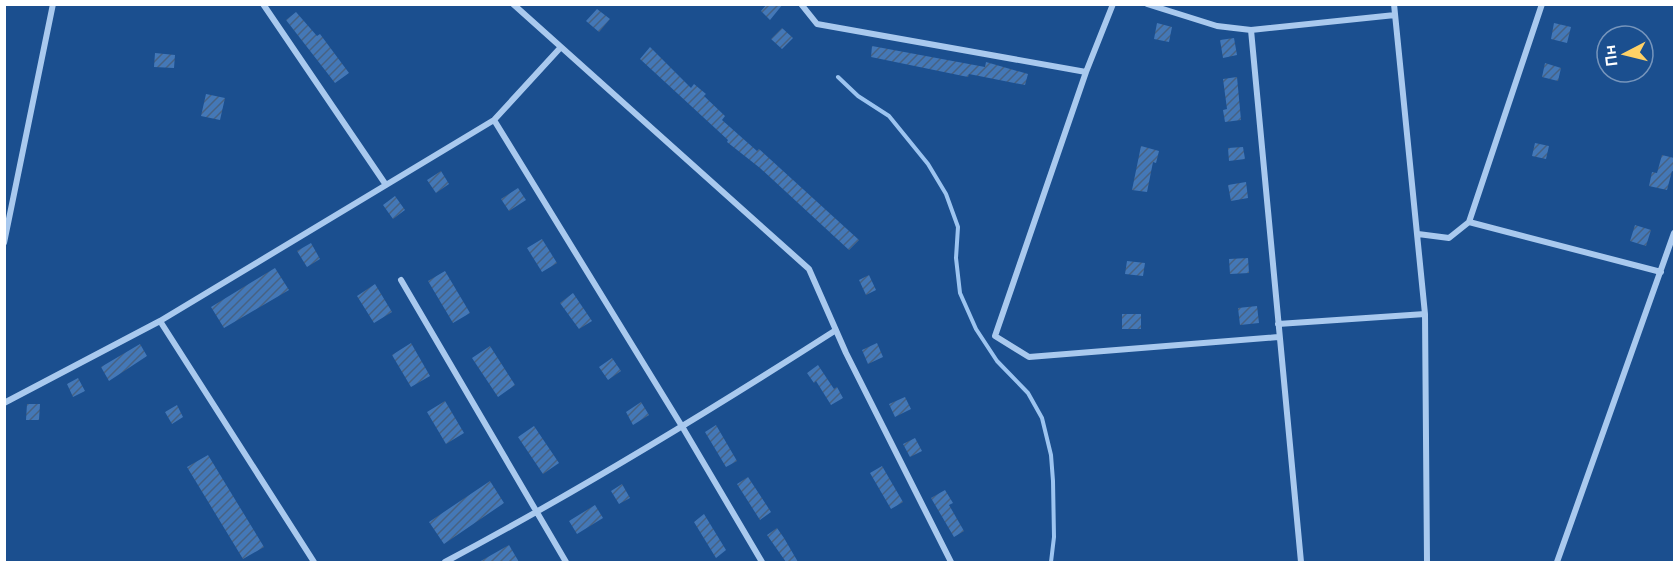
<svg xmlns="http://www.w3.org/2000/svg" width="1679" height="567" viewBox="0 0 1679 567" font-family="Overpass,sans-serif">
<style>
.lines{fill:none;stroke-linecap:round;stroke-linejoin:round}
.stream{stroke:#9cc4f0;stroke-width:4}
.building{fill:url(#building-hatch)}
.street{stroke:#a9c9ee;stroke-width:6}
</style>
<defs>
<pattern id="building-hatch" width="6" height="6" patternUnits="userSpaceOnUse" patternTransform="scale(1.5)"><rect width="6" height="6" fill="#4478b7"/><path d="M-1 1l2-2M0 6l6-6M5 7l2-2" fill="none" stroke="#486282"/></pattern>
</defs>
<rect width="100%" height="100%" fill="#1b4f8f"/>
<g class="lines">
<path class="stream" d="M838,77L858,96L889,116L928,164L946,194L958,227L956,258L960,293L976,329L997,361L1028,393L1042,418L1051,455L1053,481L1054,537L1051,562"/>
</g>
<path class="building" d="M767,4H783L770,20L761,11Z
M597,9L610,19L599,32L586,21Z
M296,12L317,36L320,34L349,73L335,83L286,20Z
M1157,23L1172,27L1169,42L1154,39Z
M1554,23L1571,27L1567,43L1551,39Z
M782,28L793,38L782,49L771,39Z
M1234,38L1237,55L1223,58L1220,40Z
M872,46L985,67L986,62L1028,74L1025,85L969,74L968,77L871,57Z
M650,47L691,88L694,84L706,94L704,96L725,116L722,120L757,151L759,149L859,240L849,250L760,168L727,142L728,140L640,59Z
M155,53L175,55L174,68L154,67Z
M1545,63L1561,68L1558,81L1542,77Z
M1237,77L1241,120L1225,122L1223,110L1227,109L1223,79Z
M206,94L225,98L220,120L201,116Z
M1535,143L1549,146L1546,159L1532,156Z
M1141,146L1159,151L1156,163L1153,162L1147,192L1132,190Z
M1243,147L1245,159L1229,161L1228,148Z
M1662,155L1674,158V172L1672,171L1667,190L1649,186L1652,172L1657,173Z
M441,171L449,184L436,193L427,180Z
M1246,182L1248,198L1231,201L1228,185Z
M518,188L526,200L509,211L501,199Z
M395,196L405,210L393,219L383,205Z
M1635,225L1651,230L1646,246L1630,241Z
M542,239L557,263L542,272L527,248Z
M311,243L320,259L307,267L297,251Z
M1248,258L1249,273L1230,274L1229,259Z
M1127,261L1145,263L1143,276L1125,274Z
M275,268L289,290L224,328L211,307Z
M445,271L470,313L453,323L428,281Z
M869,275L876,290L866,295L859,280Z
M375,284L392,312L374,323L357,296Z
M573,293L592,321L579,329L560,303Z
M1257,306L1259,323L1240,325L1238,308Z
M1122,314H1141V329H1122Z
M411,343L430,376L411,387L392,355Z
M877,343L883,357L868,364L862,350Z
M140,344L147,356L109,381L101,367Z
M490,346L515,385L498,397L472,358Z
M612,358L621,371L608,380L599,367Z
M818,365L834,389L837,387L843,398L831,405L816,381L814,383L807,373Z
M78,378L85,391L73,397L67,384Z
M905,397L911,409L895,417L889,404Z
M445,401L464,433L446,444L427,412Z
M641,402L649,415L633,425L626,412Z
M27,404H40L39,420H26Z
M177,405L183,417L172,424L165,412Z
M716,425L737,461L726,467L705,432Z
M534,426L559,463L543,474L518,437Z
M915,438L922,451L910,457L903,444Z
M208,455L264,547L243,559L187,467Z
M882,466L903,502L891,509L870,473Z
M748,477L771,512L760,520L737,484Z
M490,481L504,503L444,544L429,522Z
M622,484L630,498L619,504L611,491Z
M945,490L953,503L949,505L964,531L954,537L931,498Z
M595,505L603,518L577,534L569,521Z
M704,514L726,550L716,558L694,522Z
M777,528L784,538L798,562H786L767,535Z
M509,545L519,562H479Z"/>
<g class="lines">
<path class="street" d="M263,4L386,185
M513,4L809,269L846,353L951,562
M801,4L817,24L1086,72
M1113,4L1086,72L995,336L1029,357L1278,337
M1147,4L1217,26L1251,30L1395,15
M1394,4L1425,314L1427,562
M1251,30L1301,562
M494,120L683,428L762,562
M1469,222L1661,272
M1418,234L1449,238L1469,222L1542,4
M4,243L53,4
M401,280L566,562
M160,321L314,562
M1278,324L1425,314
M4,403L160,321L494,120L561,47
M445,562C579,491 708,412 836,330
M1557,562L1674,233"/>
</g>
<rect width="1679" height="567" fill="none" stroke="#ffffff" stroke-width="12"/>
<g transform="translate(1625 54) rotate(263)"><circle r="28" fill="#1b4f8f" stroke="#7695bc" stroke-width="1.5"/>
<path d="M0-4.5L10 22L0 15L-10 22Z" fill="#ffd166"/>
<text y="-9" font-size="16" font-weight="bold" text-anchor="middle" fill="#ffffff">Пн</text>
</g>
</svg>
